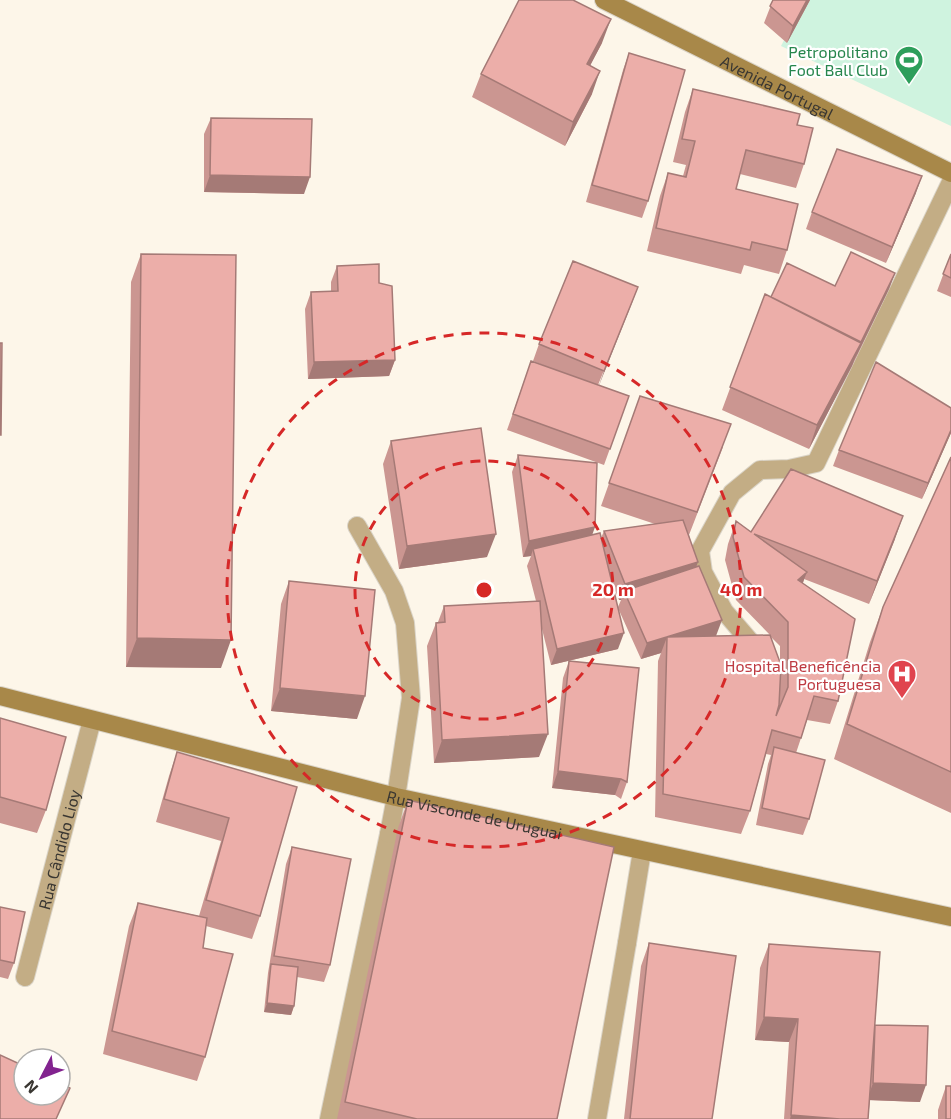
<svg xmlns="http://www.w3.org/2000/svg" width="951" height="1119" viewBox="0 0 951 1119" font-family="'Exo 2',sans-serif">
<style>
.green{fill:#cff3df}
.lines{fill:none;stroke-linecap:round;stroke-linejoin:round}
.lane-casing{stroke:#dad4c8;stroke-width:20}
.street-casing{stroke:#dad4c8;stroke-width:20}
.secondary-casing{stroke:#dad4c8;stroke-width:20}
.lane{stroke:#c3ad85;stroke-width:18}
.street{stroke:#c3ad85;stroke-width:18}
.secondary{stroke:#a88849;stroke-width:18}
.wall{fill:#cb9691;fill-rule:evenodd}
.shaded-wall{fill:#a57a76}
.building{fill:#ecaea9;stroke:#a57a76;stroke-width:1.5}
.ring{fill:none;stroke:#d62828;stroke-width:3;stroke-dasharray:10 8}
.labels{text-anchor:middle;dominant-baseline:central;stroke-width:4.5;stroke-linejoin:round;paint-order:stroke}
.leisure-label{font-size:16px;fill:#27864d;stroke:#fff;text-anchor:end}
.street-label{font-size:16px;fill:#3a3732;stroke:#fff}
.health-label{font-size:16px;fill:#be3a42;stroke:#fff;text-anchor:end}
.centre{fill:#d62828;stroke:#fff;stroke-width:3}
.ring-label{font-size:18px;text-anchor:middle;font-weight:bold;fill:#d62828;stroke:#fff;stroke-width:4.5;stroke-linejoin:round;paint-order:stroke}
</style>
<rect width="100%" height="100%" fill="#fdf6e9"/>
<path class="green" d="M805,0H951V126L781,46Z"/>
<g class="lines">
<g class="lane-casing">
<g id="lane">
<path id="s1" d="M25,977L92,720"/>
<path d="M329,1119L389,834"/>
<path d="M597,1119L627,943"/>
</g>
</g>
<g class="street-casing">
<path id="street" d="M357,526L394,591L405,623L411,698L396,797L389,834
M760,653L724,611L703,572L700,551L732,493L760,470L789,469L816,463L951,182
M627,943L642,851"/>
</g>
<g class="secondary-casing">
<g id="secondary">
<path id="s2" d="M604,0L951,173"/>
<path id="s3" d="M0,696L396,797L951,917"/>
</g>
</g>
<use href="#lane" class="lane"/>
<use href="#street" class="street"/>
<use href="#secondary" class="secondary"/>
</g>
<path class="wall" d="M773,0H810L787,43L764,23Z
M602,43L590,65L592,94L565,146L472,97L481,74Z
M629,53L648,201L642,218L586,202L623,70Z
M693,89L797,125L804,164L796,188L740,174L736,189L787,250L779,274L744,265L741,274L647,251L660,196L668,173L683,176L686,165L673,162L685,112Z
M211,118L304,194L204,192V134Z
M916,193L886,263L806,229L812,212Z
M141,254L221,668L126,667L131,282Z
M951,254V297L937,291Z
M337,266L379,283L395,360L389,376L308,379L305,309L311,292H331V282Z
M895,273L889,289L852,366L809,449L722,410L765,294L771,297L835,286Z
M638,287L598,385L629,396L604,465L507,430L531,361L550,368L533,361L539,344Z
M640,396L723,447L689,535L716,636L770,635L736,600L725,560L728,544L736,521L751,532L895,539L869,604L804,579L803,583L838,701L830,724L807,720L796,753L809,819L803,835L756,825L768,764L771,755L766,754L750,811L741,834L655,817L658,661L661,653L641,659L618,608V649L551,665L541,625L539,757L434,763L427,646L436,623L438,622L444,606L536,601L527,566L531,556L523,557L512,472L518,455L592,535L601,538L604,531L655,524L601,506ZM612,583L619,600H621L618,607ZM770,636L780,646V662Z
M951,408V433L922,499L833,466L839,450Z
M391,441L487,557L399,569L383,464Z
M951,457V813L834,759L870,642L883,607Z
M289,581L357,719L271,711L281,604Z
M569,661L627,782L621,799L615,795L552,788L563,678Z
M0,718L46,810L37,833L0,823Z
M177,752L297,787L260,916L252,939L206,926L203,948L205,1057L197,1081L103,1054L129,926L138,903L199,916L221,841L156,822L169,776Z
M408,800L557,1119H337L398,828Z
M292,847L330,965L324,982L297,977L294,1006L291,1015L264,1012L268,973L286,864Z
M0,907L14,963L8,979L0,977Z
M649,943L712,1119H624L641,966Z
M769,944L875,1025L920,1102L870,1100L868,1119H784L789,1042L755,1040L760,968Z
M946,1086L951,1119H938V1110Z"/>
<path class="shaded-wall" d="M807,0H810L787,43L793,26Z
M611,19L602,43L579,87L587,64Z
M600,71L592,94L565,146L573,122Z
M210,175L310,177L304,194L204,192Z
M922,176L916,193L886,263L892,247Z
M895,273L889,289L855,359L861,342Z
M638,287L632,303L598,388L604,371Z
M861,343L852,366L809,449L817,425Z
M395,360L389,376L308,379L314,362Z
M951,430V433L922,499L928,483Z
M903,516L895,539L869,604L877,581Z
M595,527L589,544L533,549L531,556L523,557L529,541Z
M496,534L487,557L399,569L407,546Z
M698,562L692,578L624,591L621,600H619L625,584Z
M807,572L798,595V580Z
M722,620L716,636L667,637L661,653L641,659L647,643Z
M624,633L618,649L551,665L557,649Z
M137,638L231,640L221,668L126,667Z
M280,688L365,696L357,719L271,711Z
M548,734L539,757L434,763L442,740Z
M558,771L621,779L615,795L552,788Z
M267,1003L294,1006L291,1015L264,1012Z
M764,1017L798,1019L789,1042L755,1040Z
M873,1083L926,1085L920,1102L867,1100Z
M791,1115L840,1119H790Z"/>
<path class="building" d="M519,0H573L611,19L587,64L600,71L573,122L481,74Z
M773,0H807L793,26L770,6Z
M629,53L685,70L648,201L592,185Z
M693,89L800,114L797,125L813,128L804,164L746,150L736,189L798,204L787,250L752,242L750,250L656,228L668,173L686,177L695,141L682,139Z
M211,118L312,119L310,177L210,175Z
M837,149L922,176L892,247L812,212Z
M851,252L895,273L861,342L771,297L787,263L835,286Z
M141,254L236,255L231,640L137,638Z
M951,254V278L943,274Z
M573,261L638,287L604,371L539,344Z
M379,264V283L392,286L395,360L314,362L311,292L338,291L337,266Z
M765,294L861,343L817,425L730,387Z
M0,343H2L1,435H0Z
M531,361L629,396L610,449L513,414Z
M876,362L951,408V430L928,483L839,450Z
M640,396L731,424L697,512L609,483Z
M481,428L496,534L407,546L391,441Z
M518,455L597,463L595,527L529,541Z
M951,457V772L847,724L883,607Z
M791,469L903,516L877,581L754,534L807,572L798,580L855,619L838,701L814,696L801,738L772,730L750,811L663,794L667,637L770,635L781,665L779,705L776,716L788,687V622L744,577L733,537L736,521L751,532Z
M683,520L698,562L625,584L604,531Z
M600,533L624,633L557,649L533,549Z
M699,566L722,620L647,643L624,591Z
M289,581L375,590L365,696L280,688Z
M540,601L548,734L442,740L436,623L445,622L444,606Z
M569,661L639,668L627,782L621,779L558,771Z
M0,718L66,737L46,810L0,797Z
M774,747L825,760L809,819L762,808Z
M177,752L297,787L260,916L206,900L229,818L164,799Z
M408,800L614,847L557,1119H417L345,1102Z
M292,847L351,859L330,965L274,956Z
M138,903L207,918L203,948L233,954L205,1057L112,1031Z
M0,907L25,912L14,963L0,960Z
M649,943L736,956L712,1119H630Z
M769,944L880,952L868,1119H840L791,1115L798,1019L764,1017Z
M271,964L298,967L294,1006L267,1003Z
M875,1025L928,1026L926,1085L873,1083Z
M0,1055L24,1066V1095H60V1083L70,1088L56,1119H0Z
M946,1086H951V1119H946Z"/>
<g class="ring">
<circle cx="484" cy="590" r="129"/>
<circle cx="484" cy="590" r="257"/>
</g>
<defs>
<g id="stadium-pin" transform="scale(1.5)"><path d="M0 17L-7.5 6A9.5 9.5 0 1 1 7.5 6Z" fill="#2e9e5b" stroke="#fff"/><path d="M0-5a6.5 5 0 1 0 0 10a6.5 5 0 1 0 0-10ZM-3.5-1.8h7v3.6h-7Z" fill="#fff"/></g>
<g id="hospital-pin" transform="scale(1.5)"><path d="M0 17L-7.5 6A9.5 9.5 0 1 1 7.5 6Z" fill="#e0444e" stroke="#fff"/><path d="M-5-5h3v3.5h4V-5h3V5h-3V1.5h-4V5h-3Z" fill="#fff"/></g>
</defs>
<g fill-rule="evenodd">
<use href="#stadium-pin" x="909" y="60"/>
<use href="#hospital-pin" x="902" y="674"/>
</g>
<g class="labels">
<g class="leisure-label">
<text x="888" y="51">Petropolitano<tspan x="888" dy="18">Foot Ball Club</tspan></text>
</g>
<g class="street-label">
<text stroke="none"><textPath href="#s2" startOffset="194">Avenida Portugal</textPath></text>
<text stroke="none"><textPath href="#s3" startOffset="489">Rua Visconde de Uruguai</textPath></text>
<text stroke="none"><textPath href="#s1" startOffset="132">Rua Cândido Lioy</textPath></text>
</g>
<g class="health-label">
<text x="881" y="665">Hospital Beneficência<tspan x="881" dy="18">Portuguesa</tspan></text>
</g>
</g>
<circle cx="484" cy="590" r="9" class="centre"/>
<g class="ring-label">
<text x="613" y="596">20 m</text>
<text x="741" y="596">40 m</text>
</g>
<g transform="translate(42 1077) rotate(228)"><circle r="28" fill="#ffffff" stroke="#b0afad" stroke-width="1.5"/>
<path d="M0-4.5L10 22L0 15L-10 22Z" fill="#82238f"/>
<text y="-9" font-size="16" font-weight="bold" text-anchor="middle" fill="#3a3732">N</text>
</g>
</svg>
